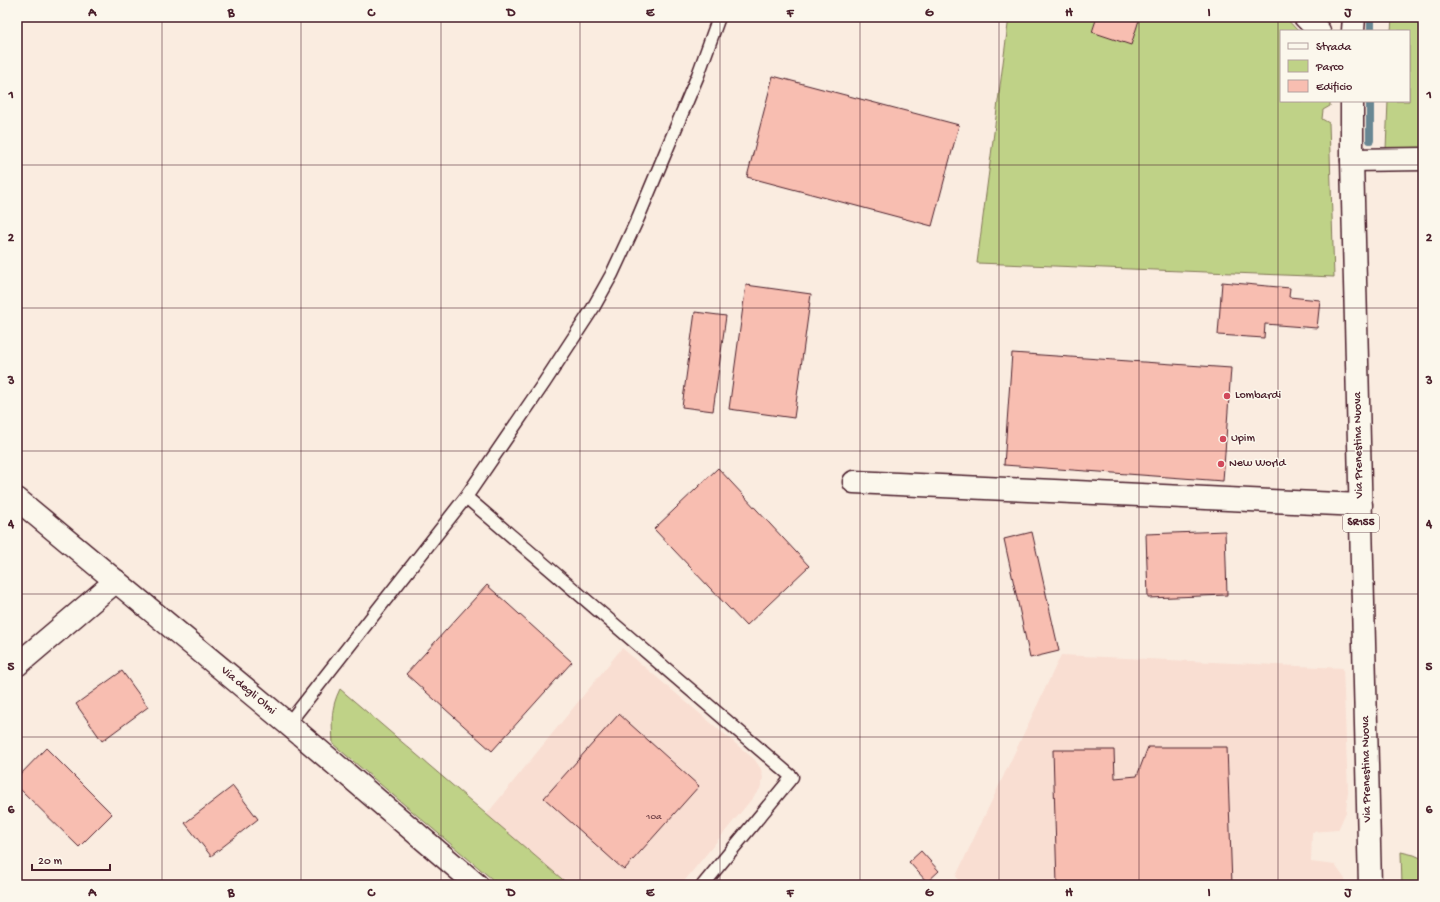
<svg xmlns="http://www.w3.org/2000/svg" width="1440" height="902" viewBox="0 0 1440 902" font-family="'Gochi Hand',sans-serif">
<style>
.built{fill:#f9ded2}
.green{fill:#bfd287;stroke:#847859}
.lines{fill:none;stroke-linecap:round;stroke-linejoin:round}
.stream{stroke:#698793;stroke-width:8}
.building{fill:#f8beb1;stroke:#4a1f2b}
.service-casing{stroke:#4a1f2b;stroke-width:15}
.minor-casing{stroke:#4a1f2b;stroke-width:25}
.tertiary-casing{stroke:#4a1f2b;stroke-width:25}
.primary-casing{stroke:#4a1f2b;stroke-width:25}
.service{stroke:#fbf7ec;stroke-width:12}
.minor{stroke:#fbf7ec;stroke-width:22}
.tertiary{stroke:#fbf7ec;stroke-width:22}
.primary{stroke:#fbf7ec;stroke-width:22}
.grid{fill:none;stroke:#4a1f2b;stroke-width:1;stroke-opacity:0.55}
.poi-dot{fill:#d1495b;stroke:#fbf7ec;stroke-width:1.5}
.labels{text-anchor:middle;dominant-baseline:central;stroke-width:3;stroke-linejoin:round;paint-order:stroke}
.number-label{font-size:10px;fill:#76474c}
.shield{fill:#fbf7ec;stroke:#7f6065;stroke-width:1}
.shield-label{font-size:11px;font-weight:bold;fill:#4a1f2b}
.poi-label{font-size:12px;fill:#4a1f2b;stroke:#fbf7ec;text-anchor:start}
.street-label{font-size:12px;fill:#4a1f2b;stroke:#fbf7ec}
.neatline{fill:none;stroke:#4a1f2b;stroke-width:1.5}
.grid-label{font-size:13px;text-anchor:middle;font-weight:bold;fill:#4a1f2b}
</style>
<rect width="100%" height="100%" fill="#faece0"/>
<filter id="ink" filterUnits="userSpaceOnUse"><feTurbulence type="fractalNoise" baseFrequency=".025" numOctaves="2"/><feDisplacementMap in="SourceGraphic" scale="8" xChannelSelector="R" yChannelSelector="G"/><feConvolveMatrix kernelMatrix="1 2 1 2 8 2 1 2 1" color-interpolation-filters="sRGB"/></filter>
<g filter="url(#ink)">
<path class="built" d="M622,648L755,760L761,769L763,778L760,789L681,885H569L486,815Z
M1061,655L1343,668L1348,791L1346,812L1338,830L1312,832L1311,862L1335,865L1345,879V885H960L956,876Z"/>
<path class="green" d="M1009,17H1285L1298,31H1281V101H1330V106L1323,110L1322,119L1329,123L1334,277L977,263Z
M1392,17H1423V149H1386L1388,101H1409V31H1391Z
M340,689L569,885H499L333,744C332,722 330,709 340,689Z
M1401,852L1414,855L1423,859V885H1402Z"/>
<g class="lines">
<path class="stream" d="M1371,31V17
M1370,101V140"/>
</g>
<path class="building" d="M1097,17H1140L1131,45L1092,32Z
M773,76L959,125L932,226L747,177Z
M1222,282L1290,288L1289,297L1320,300L1317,328L1265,324L1264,338L1218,335Z
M746,285L811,294L794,418L729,409Z
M695,312L726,316L713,411L682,407Z
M1012,353L1231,368L1223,481L1004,465Z
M718,468L809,566L746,626L654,529Z
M1225,531L1227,595L1148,598L1146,534Z
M1032,532L1059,651L1030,658L1004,539Z
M487,585L572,662L492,751L406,674Z
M122,671L148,707L102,741L76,704Z
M619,714L699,786L624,870L544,798Z
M1148,747H1227L1232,885H1057L1053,750H1114L1115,778L1137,776Z
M46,748L112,814L79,847L17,786V778Z
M233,786L258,819L211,856L185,823Z
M921,851L939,871L927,882L909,862Z"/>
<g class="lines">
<g class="service-casing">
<path id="service" d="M466,497L792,777L703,885
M288,724L466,497L544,383L593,308L612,274L638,218L698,75L719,17"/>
</g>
<g class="minor-casing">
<path id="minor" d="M1305,17L1319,31
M1352,160L1423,159
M854,482L1361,505
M17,665L116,581"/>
</g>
<g class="tertiary-casing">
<path id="tertiary" d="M17,499L288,724L477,885"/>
</g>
<g class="primary-casing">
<path id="primary" d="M1353,31L1354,17
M1352,101V160L1370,885"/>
</g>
<use href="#service" class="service"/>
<use href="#minor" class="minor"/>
<use href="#tertiary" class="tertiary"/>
<use href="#primary" class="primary"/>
</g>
</g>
<path class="grid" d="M162,17V885M301,17V885M441,17V885M580,17V885M720,17V885M860,17V885M999,17V885M1139,17V885M1278,17V885M17,165H1423M17,308H1423M17,451H1423M17,594H1423M17,737H1423"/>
<g class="poi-dot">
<circle cx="1227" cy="396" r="4"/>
<circle cx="1223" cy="439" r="4"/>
<circle cx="1221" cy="464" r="4"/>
</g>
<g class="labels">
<g class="number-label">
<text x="654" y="817">10a</text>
</g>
<rect class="shield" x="1343" y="514" width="36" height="18" rx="3"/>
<g class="shield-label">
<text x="1361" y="523">SR155</text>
</g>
<g class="poi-label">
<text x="1235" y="396">Lombardi</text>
<text x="1231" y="439">Upim</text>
<text x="1229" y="464">New World</text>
</g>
<g class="street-label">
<text transform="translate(1359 445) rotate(-91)">Via Prenestina Nuova</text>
<text transform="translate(248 691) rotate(40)">Via degli Olmi</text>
<text transform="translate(1367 769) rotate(-91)">Via Prenestina Nuova</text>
</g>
</g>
<rect width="1440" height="902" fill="none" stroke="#fbf7ec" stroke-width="44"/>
<rect x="1280" y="30" width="130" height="72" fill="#fbf7ec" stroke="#b4a19f"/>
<rect x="1288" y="43" width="20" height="6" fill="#fbf7ec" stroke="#b4a19f"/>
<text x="1316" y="50" font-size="12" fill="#4a1f2b">Strada</text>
<rect x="1288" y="60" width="20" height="12" fill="#bfd287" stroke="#b4a19f"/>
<text x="1316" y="70" font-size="12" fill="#4a1f2b">Parco</text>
<rect x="1288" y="80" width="20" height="12" fill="#f8beb1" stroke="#b4a19f"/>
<text x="1316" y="90" font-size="12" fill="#4a1f2b">Edificio</text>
<path d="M32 864v6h78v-6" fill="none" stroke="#4a1f2b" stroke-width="2"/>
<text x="38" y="864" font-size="12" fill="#4a1f2b" stroke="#fbf7ec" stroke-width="3" paint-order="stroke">20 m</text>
<rect x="22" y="22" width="1396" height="858" class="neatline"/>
<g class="grid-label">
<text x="92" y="16">A</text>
<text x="231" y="16">B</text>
<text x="371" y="16">C</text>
<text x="511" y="16">D</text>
<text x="650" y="16">E</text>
<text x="790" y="16">F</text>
<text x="929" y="16">G</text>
<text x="1069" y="16">H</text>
<text x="1209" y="16">I</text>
<text x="1348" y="16">J</text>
<text x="11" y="98">1</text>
<text x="1429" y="98">1</text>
<text x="11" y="241">2</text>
<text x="1429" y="241">2</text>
<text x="11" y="384">3</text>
<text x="1429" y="384">3</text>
<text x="11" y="527">4</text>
<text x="1429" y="527">4</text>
<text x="11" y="670">5</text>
<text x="1429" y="670">5</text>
<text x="11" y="813">6</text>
<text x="1429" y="813">6</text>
<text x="92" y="896">A</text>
<text x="231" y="896">B</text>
<text x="371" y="896">C</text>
<text x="511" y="896">D</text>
<text x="650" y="896">E</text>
<text x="790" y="896">F</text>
<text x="929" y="896">G</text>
<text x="1069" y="896">H</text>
<text x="1209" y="896">I</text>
<text x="1348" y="896">J</text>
</g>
</svg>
